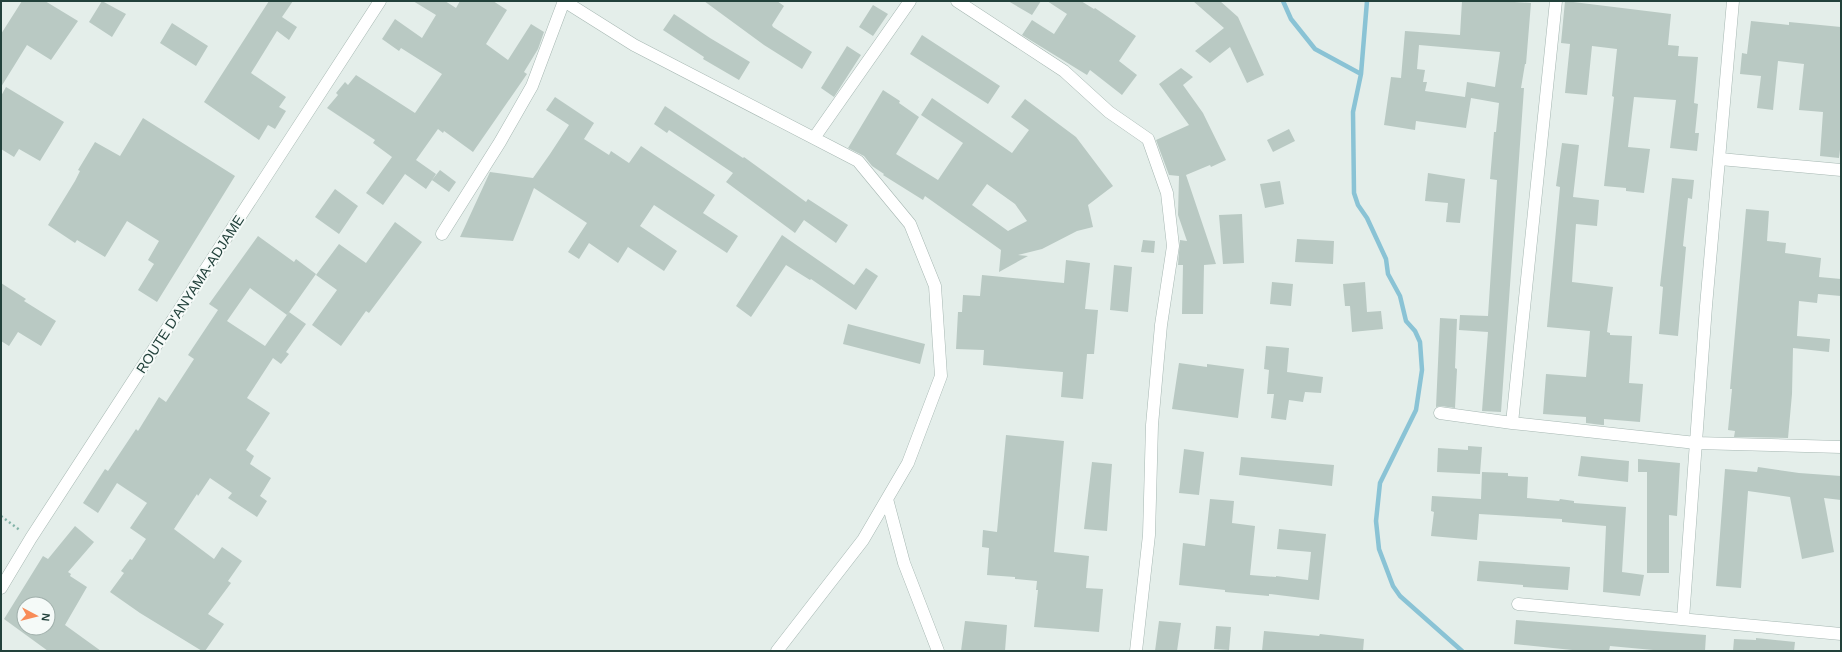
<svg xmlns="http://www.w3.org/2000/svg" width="1842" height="652" viewBox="0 0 1842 652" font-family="Helvetica,sans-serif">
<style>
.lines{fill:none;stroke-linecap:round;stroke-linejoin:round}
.stream{stroke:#8ac3d5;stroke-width:4.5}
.building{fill:#b9c9c3;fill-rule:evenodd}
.minor-casing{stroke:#a6b7b2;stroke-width:13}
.tertiary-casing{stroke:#a6b7b2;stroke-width:13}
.path{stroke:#83b3a8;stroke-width:2.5;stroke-dasharray:2 3;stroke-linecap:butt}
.minor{stroke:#fff;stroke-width:12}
.tertiary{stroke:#fff;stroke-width:12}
.labels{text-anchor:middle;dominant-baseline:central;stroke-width:4;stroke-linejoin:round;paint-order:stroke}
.street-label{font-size:14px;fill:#22413b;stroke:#f5faf8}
</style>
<rect width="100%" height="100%" fill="#e4eeea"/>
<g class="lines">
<path class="stream" d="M1283,1L1291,19L1315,49L1361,74L1353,112L1354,193L1358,205L1367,218L1386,259L1388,274L1400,296L1406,321L1415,331L1420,342L1422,370L1416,410L1380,483L1376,521L1379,549L1393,586L1400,596L1462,651
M1361,74L1367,1"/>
</g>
<path class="building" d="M22,1H45L78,21L51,60L27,45L1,87V34Z
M102,1L126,14L112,37L89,22Z
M269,1H293L282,17L297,27L289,40L277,31L251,73L286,97L279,107L286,111L275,129L268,125L259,140L204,102Z
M413,1H445L456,8L460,1H493L507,10L486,44L508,60L531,24L544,32L538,49L524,72L527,74L473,152L444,131L443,133L438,129L416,160L436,174L426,189L405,174L383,205L366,193L392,157L373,143L375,140L327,108L338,95L336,93L345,82L348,85L356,75L415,113L442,74L401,48L399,51L382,39L395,19L422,38L436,15Z
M704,1H777L784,6L772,25L773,27L812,52L802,69L764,45Z
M1008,1H1041L1032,15Z
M1047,1H1081L1094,9L1095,8L1136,36L1119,61L1137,75L1122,95L1090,70L1087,75L1022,35L1032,20L1054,34L1067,14Z
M1193,1H1220L1238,17L1264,75L1247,83L1230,47L1210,63L1195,51L1224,28Z
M1462,1H1499L1531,3L1526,64H1525L1521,88H1524L1501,412L1482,411L1488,332L1459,330L1460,315L1488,316L1497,180L1490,179L1494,132H1496L1499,103L1471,98L1466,128L1416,121L1415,130L1384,125L1391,77L1401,78L1405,31L1460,35ZM1419,45L1500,52L1495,87L1467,82L1465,97L1425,91L1427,82H1423L1425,70L1417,69Z
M1565,1L1671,14L1668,45L1679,46L1678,56L1698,57L1694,103L1698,104L1695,133H1699L1697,151L1670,148L1676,100L1634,97L1628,147L1650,149L1644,193L1626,191V188L1604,186L1614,97L1612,96L1617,49L1592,46L1587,95L1565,93L1570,44L1561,43Z
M873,5L888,14L873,36L859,27Z
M674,14L710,38L750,62L739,80L703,59L704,57L663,30Z
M1751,21L1789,25V22L1841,27V142L1839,158L1820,156L1823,112L1799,110L1804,64L1778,61L1773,110L1757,108L1761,76L1740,74L1742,53L1747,54Z
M172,23L208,46L196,66L160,43Z
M922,35L1000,86L988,104L910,54Z
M847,46L861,55L834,97L821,88Z
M1181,68L1193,77L1183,85L1203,113L1226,160L1211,167L1210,165L1186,175L1216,264L1204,265L1203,314H1182L1183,265H1178L1180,240L1187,241L1178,215L1179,176L1169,175L1156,140L1189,125L1159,84Z
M6,87L64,122L40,161L19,149L14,157L1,149V96Z
M883,90L900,101L899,103L919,117L896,154L938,180L963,143L921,115L932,98L1012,153L1029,130L1011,117L1025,99L1076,137L1113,186L1088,205L1093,227L1077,231L1042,249L1018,255L1028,256L999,272L1001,250L925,196L923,200L883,175L884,174L872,166L864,156L848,148ZM987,184L1015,204L1027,221L1008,231L972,205Z
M555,97L594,123L584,139L609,155L611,151L629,163L641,146L715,195L703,213L738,236L727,253L654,205L640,226L677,251L664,271L628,247L618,263L589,243L579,259L568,252L587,223L534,188L513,241L460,237L490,172L533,178L550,154L569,125L546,110Z
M665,106L743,158L744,157L806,202L808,199L848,225L836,243L804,220L795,233L726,182L733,173L669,130L667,133L654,124Z
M143,118L235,176L157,302L138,290L154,264L148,260L159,241L127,221L105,257L77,240L75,243L48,225L75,181L80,171L78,170L95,142L120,156Z
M1289,129L1295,141L1273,152L1267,140Z
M1562,143L1579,145L1573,197L1599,200L1597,226L1576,224L1572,282L1613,287L1607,332L1610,333V335L1632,336L1629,383L1643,384L1640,422L1604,419V425H1602L1586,423V417L1543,414L1546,374L1586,377L1590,331L1547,327L1560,187L1556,186Z
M440,170L456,182L449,192L432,180Z
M1428,173L1465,179L1460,223L1446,222L1448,203L1425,201Z
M1672,178L1694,180L1692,199L1688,198L1683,246L1686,247L1678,336L1659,334L1663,287L1660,286Z
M1280,181L1284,204L1265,208L1260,184Z
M335,189L358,206L339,234L315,217Z
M1746,209L1769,211L1767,241L1786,243L1785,253L1821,258L1819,277L1841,279V296L1818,294L1817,303L1799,301L1797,336L1830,339L1829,352L1793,348L1792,394L1788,438L1734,437L1735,431L1728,430L1732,389H1730Z
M1242,214L1244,263L1223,264L1219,215Z
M395,222L422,242L369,313L366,311L341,346L312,325L337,290L316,275L339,244L366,263Z
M782,235L854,285L866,268L878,276L856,310L811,279L810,280L786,265L751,317L736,306Z
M258,236L294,262L296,259L316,274L287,315L250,288L227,321L265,346L289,312L306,324L286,352L289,354L281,364L273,358L247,398L270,413L246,450L254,456L250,464L271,478L260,496L267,501L257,517L228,498L232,493L210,478L198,496L197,494L174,529L214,559L222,547L242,561L228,581L231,583L208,614L224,624L205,651H202L140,613L110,592L124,573L121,571L130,559L132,560L146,539L130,528L147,503L117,483L98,513L83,503L105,469L108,471L136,429L138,431L159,397L166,402L194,359L188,355L218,310L209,304Z
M1297,239L1334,241L1333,264L1295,262Z
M1143,240L1155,241L1154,253L1141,252Z
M1066,260L1090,263L1085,309L1098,310L1094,354H1087L1083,399L1061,397L1063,372L983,365L984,350L956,349L958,312H962L963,295L980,296L982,275L1064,283Z
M1114,265L1132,267L1128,312L1110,310Z
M1272,282L1293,284L1291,306L1270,304Z
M1365,282L1367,312L1381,311L1383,329L1352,332L1350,306H1345L1343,284Z
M1,283L26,299L24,301L56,321L41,346L18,332L9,346L1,341Z
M1440,318L1457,319L1455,368L1457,369L1455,408L1441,406L1436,407Z
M848,324L925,344L920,364L843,344Z
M1266,346L1289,348L1287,372L1323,377L1321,393L1305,392L1303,402L1289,400L1286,420L1271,418L1274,394H1267L1269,370L1264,369Z
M1179,363L1207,367V364L1244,369L1238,418L1172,409Z
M1006,435L1064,441L1054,552L1089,556L1086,588L1103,589L1099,632L1034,627L1038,590H1036L1037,581L1015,579V577L987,575L989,548L982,547L983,530L997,532Z
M1468,446L1482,447L1480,474L1437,472L1438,448L1468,450Z
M1184,449L1204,452L1199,495L1179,493Z
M1581,456L1629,461L1628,482L1578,476Z
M1241,457L1334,465L1332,486L1239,475Z
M1638,459L1680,463L1677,516L1669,515V573H1647V472H1638Z
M1092,462L1112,464L1107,531L1084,529Z
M1758,467L1799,473L1841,476V500L1824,498L1834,552L1802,559L1790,497L1748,491L1741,588L1716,586L1725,469L1757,472Z
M1482,472L1508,473V476L1528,477L1527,498L1559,501L1560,499L1574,501V503L1626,507L1622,572L1644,575L1640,596L1603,592L1606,526L1562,522V519L1479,514L1477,540L1431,536L1434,512L1431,511L1432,496L1481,499Z
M1210,499L1234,501L1232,523L1255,526L1250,575L1276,577V576L1308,580L1311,552L1277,549L1279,529L1326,534L1319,600L1269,594V596L1225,592V590L1179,585L1183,543L1205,546Z
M75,526L94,542L68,572L71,574L70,576L87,587L65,625L101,651H48L4,619L43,556L48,559ZM24,604H48V628H24Z
M1479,561L1570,567L1568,590L1523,587V585L1477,581Z
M1516,620L1706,635L1705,651H1664L1610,646L1609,651H1582L1514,644Z
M965,621L1007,625L1005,651H961Z
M1159,621L1181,623L1177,651H1155Z
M1216,626L1231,627L1229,650L1214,649Z
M1264,631L1319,636L1320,634L1364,639L1363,651H1262Z
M1756,638L1795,642L1794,651H1733L1734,639L1756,640Z"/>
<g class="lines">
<g class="minor-casing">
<path id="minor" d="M564,1L634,45L858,161L910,224L935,286L941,376L908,463L863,540L777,651
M957,1L1064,71L1109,112L1148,139L1167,193L1173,246L1161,325L1152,425L1149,535L1136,651
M814,138L910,1
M1720,159L1841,170
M442,234L500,142L532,86L564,1
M1440,413L1512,423L1696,443L1841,447
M1512,423L1556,1
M887,499L904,563L938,651
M1518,604L1841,634
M1683,619L1706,306L1733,1"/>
</g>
<g class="tertiary-casing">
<path id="tertiary" d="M1,588L31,538L380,1"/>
</g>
<path class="path" d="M1,516L21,531"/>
<use href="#minor" class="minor"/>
<use href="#tertiary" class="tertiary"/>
</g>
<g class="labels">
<g class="street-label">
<text transform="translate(190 294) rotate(-57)">ROUTE D'ANYAMA-ADJAME</text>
</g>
</g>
<rect width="1842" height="652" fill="none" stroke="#22413b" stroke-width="4"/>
<g transform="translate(36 616) rotate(97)"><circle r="19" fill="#f5faf8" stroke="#a1b0ac"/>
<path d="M0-3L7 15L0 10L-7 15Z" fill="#f88c58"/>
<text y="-6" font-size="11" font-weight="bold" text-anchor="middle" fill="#22413b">N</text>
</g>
</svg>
